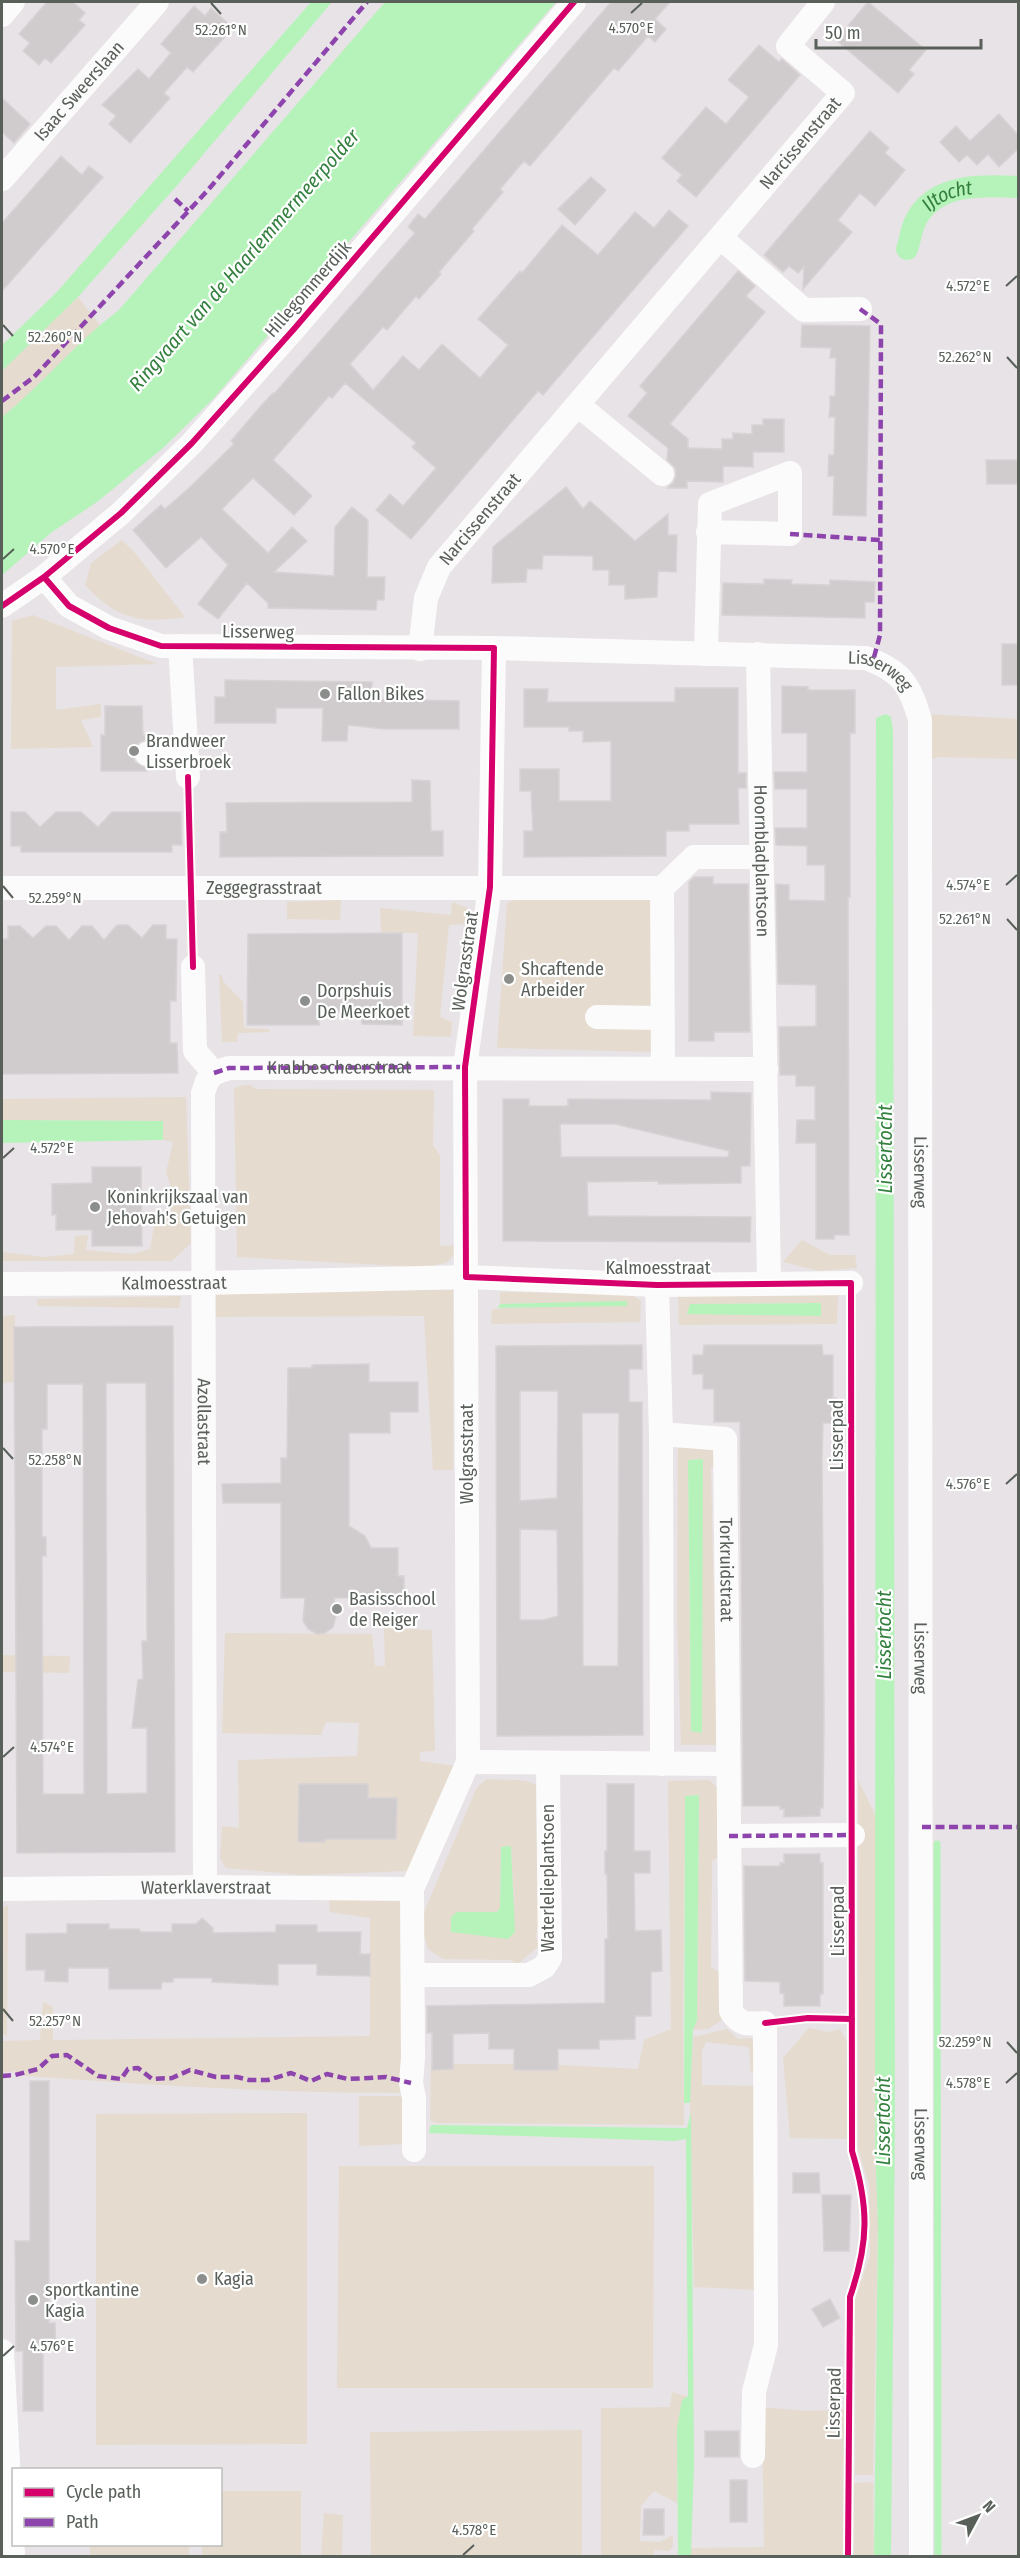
<svg xmlns="http://www.w3.org/2000/svg" width="1020" height="2558" viewBox="0 0 1020 2558" font-family="'Fira Sans Condensed',sans-serif">
<style>
.green{fill:#e5dbcf;fill-rule:evenodd}
.water{fill:#b6f3ba}
.lines{fill:none;stroke-linecap:round;stroke-linejoin:round}
.stream{stroke:#b6f3ba;stroke-width:7}
.canal{stroke:#b6f3ba;stroke-width:22}
.building{fill:#d0ccce;stroke:#d8d2d6;stroke-width:1.5;fill-rule:evenodd}
.minor{stroke:#fcfbfb;stroke-width:24}
.quiet{stroke:#8e44ad;stroke-width:4.5;stroke-dasharray:9 4.5;stroke-linecap:butt}
.cycleway-casing{stroke:#fff;stroke-width:10}
.cycleway{stroke:#d6006c;stroke-width:6}
.ticks{fill:none;stroke:#59605a;stroke-width:2}
.poi-dot{fill:#8b8e8b;stroke:#fff;stroke-width:2}
.labels{text-anchor:middle;dominant-baseline:central;stroke-width:4.5;stroke-linejoin:round;paint-order:stroke}
.street-label{font-size:18px;fill:#59605a;stroke:#fff}
.poi-label{font-size:18px;fill:#59605a;stroke:#fff;text-anchor:start}
.water-label{font-size:20px;font-style:italic;fill:#33803e;stroke:#fff}
.ticks-label{font-size:15px;text-anchor:middle;fill:#59605a;stroke:#fff;stroke-width:4.5;stroke-linejoin:round;paint-order:stroke}
</style>
<rect width="100%" height="100%" fill="#e8e3e6"/>
<path class="green" d="M78,297L100,325L28,396L2,417V371Z
M122,540L135,553L185,617C139,624 117,619 85,585L91,563Z
M33,615L157,664L56,667V710L101,704V717L81,720L93,747L11,749L12,621Z
M926,714L1018,719V759L937,757L928,761Z
M525,896H654V1052L497,1048L507,903Z
M341,900L340,920L287,919V902Z
M452,902L467,908L465,924L449,925L440,1017L452,1022L451,1037L413,1036L418,933H381L380,908L451,915Z
M219,975H222L223,981L243,1002L244,1028L269,1029L270,1032L238,1033L237,1042H222Z
M244,1085H251L255,1089L434,1090L433,1145L440,1155V1246L457,1245C453,1257 450,1264 435,1265V1268L237,1257L234,1088Z
M186,1097L191,1243L172,1261H2V1252L44,1257L74,1254L75,1236L88,1235L86,1250L132,1254L150,1249L154,1226L171,1213L172,1190L166,1173L173,1142L163,1140V1121L2,1120V1099Z
M802,1240L830,1255H855L857,1268L820,1271L783,1262Z
M453,1290V1470H433L424,1316L215,1317V1291Z
M500,1292L631,1294L641,1301L640,1322L491,1324L492,1309L627,1302L500,1304Z
M838,1292L837,1324L679,1325L678,1296ZM821,1303V1315L690,1304Z
M181,1296L179,1308L37,1306V1299Z
M15,1315V1382L2,1383V1316Z
M678,1444L716,1446L719,1464L711,1468L717,1745H681L677,1619ZM702,1459V1733L691,1731L688,1460Z
M384,1628L432,1630L435,1751L420,1752V1761L456,1766L408,1871L302,1875L226,1868L220,1858L222,1826L239,1828L238,1760L357,1756L359,1723L326,1722L321,1735L222,1733L225,1633L372,1634L375,1666H385Z
M3,1655L70,1656L69,1673L3,1672Z
M487,1779C503,1781 523,1777 536,1785L538,1922L536,1938L541,1944L517,1965L511,1960L443,1959L428,1949L424,1935V1912L477,1787ZM511,1846L514,1899L508,1939L457,1913L497,1912L500,1908L501,1847Z
M709,1780L721,1791L720,1856L712,1861L711,1967L719,1972L722,2020L708,2029L693,2030L697,2020L699,1795L685,1796L683,2025L684,2125L436,2123L430,2120L431,2064H540L638,2069L644,2040L671,2029L668,1781Z
M858,1780L876,1816L875,2146L878,2223L873,2475H855V2301L870,2255L869,2186L858,2148Z
M402,1898L408,2093C277,2093 146,2085 15,2075L16,2071L2,2073V2041L40,2040L43,2002L53,2007V2040L370,2036V1918L330,1912L329,1900Z
M8,1905L7,2036L3,2034L2,1908Z
M809,2028L828,2032L840,2029L848,2044V2139L790,2138L783,2058Z
M727,2029L738,2039L752,2038L758,2074L751,2072L749,2047L706,2042L702,2051V2085L759,2086L757,2290L694,2287L690,2103L693,2037Z
M359,2096H404L406,2144L359,2146Z
M307,2113V2444L96,2445V2114Z
M339,2166H654L653,2388H337Z
M672,2392L688,2397L677,2428V2503L654,2491L641,2506L640,2541L660,2542L673,2535V2546L669,2551L655,2550L653,2556H601V2408L670,2407Z
M762,2407L806,2411L844,2410L845,2556H691V2548L764,2547Z
M582,2430V2556H371L370,2432Z
M873,2482L874,2556H854V2483Z
M221,2491H301V2556H202V2545L220,2544Z
M324,2513L343,2515L342,2556H321Z
M90,2545H189V2556H90Z"/>
<path class="water" d="M311,2H332L180,182L78,297L2,371V345L56,293Z
M385,2H556L213,399L163,448L97,502L52,532L2,575V417C43,384 76,342 118,311Z
M886,714L891,717L893,730L895,2125L891,2556H874L878,2223L875,2146L876,718Z
M2,1120L163,1121V1140L2,1143Z
M627,1301V1306L498,1308L500,1304Z
M821,1303V1316L687,1314L690,1304Z
M703,1459L702,1733L691,1731L688,1460Z
M699,1795L697,2020L693,2030L690,2103H684L685,1796Z
M511,1846L515,1932L508,1939L451,1932V1917L457,1912H497L500,1908L501,1847Z
M691,2112L694,2464L691,2556H678L677,2428L682,2400L688,2396L686,2139L675,2141L429,2133L431,2125L687,2128Z"/>
<g class="lines">
<path class="stream" d="M937,1844L938,2556"/>
<path class="canal" id="s1" d="M907,249C910,241 911,230 915,222C933,183 982,185 1018,187"/>
</g>
<path class="building" d="M47,2H73L85,13L79,20L85,25L51,63L45,58L39,65L23,51L30,43L19,34Z
M611,2H670L655,19L666,29L655,42L648,36L618,71L614,68L530,166L524,161L500,189L503,192L472,229L474,231L439,272L441,274L419,299L416,296L387,330L383,327L350,364L373,390L403,356L419,370L442,344L480,378L508,345L478,319L520,271L522,273L562,225L598,255L635,212L654,228L669,210L688,226L543,395L538,391L411,539L376,510L390,494L403,506L436,468L412,447L416,443L345,383L332,398L329,396L273,460L312,496L294,515L253,478L222,509L268,553L292,527L307,541L274,572L334,576L335,527L352,507L368,520L367,577H385L384,600H377L376,610L268,608V603L247,583L218,619L198,604L228,565L201,537L166,568L133,530L161,505L165,509L189,488L234,444L231,441L260,407L273,393L274,394L415,233L408,227L418,214L425,219Z
M868,2L926,50L909,70L914,74L898,93L836,40Z
M194,6L205,16L211,8L233,28L193,72L187,67L164,93L170,98L130,143L109,124L116,116L102,105L138,69L149,79L171,53L161,44Z
M759,45L779,62L782,59L800,75L696,197L677,181L682,175L662,158L706,107L726,124L749,97L728,80Z
M2,98L30,124L14,143L2,132Z
M999,114L1018,135V149L999,167L988,154L977,165L967,155L959,162L940,142L956,126L970,141Z
M870,131L889,148L885,153L905,170L875,206L860,193L838,220L852,232L803,289L804,267L798,273L789,266L783,272L764,255Z
M61,156L82,175L89,166L103,177L2,291V223Z
M591,177L606,190L575,225L558,209Z
M738,271L755,286L746,296L765,312L670,424L688,439V448L722,449V439H733V433L752,434V425H763V419H784V452H753V467L723,466V482L687,481V488H667L673,483L676,476L675,468L667,460L668,448L628,416L647,393L640,386Z
M802,325L870,326L866,516L833,515L834,476H828L829,455H834L835,417H829L830,407V396H835L836,358H830L831,348L801,347Z
M986,460H1018V484H987Z
M566,487L583,509L590,501L635,541L668,514V535H677L676,572L658,571L657,597L625,599V585H609V570H593V556L543,555L542,569H527L526,582L492,583L493,547Z
M764,579L792,580L791,584L830,585V580L875,582L874,602H865V618L722,615L723,583L764,584Z
M1002,644H1018V685H1002Z
M225,680L372,682L371,699L459,701V729H384L348,725L347,741H322L323,708H276V723H215V697H225Z
M782,686L808,687V690H855V733H850V897H848L849,1235H834V1239H816V1143H796L797,1120H815V1086H796V1075H780L779,1027L816,1026V985L778,984L776,884L789,885V900L825,901V865H807V846L776,845L775,828H807V789H775L774,772H807V733H782Z
M675,688H738V773H746V788H738L739,824H689V831H666V856L524,857V831H533L531,791H520V769H559V801H611V741L583,742V731H569V727H524V689H548L547,702H675Z
M105,706H142L143,735H147V740L140,742L135,747L133,755L135,762L147,768V771H101V735H105Z
M412,780L430,781L431,831H443V856L220,857V832H227L226,803L412,802Z
M11,812H25L40,827L56,812H81L98,827L112,812H181L182,845H172V852H21V846H11Z
M694,877H713V884H748L750,1032H714V1041H689V882Z
M117,925H128L142,938L153,925H166V939H177L176,1001H170V1043H177L178,1073L2,1074V939H8V926H20L33,938L46,926H56L69,940L82,926H92L104,940Z
M402,933V1025L362,1024L361,1012H319V1025H247L248,934Z
M711,1092L751,1093L750,1166H741V1183L658,1184V1181L587,1182L588,1216L751,1217L750,1242L503,1241V1099H529V1106H568V1099L711,1100ZM560,1124H615L729,1151L728,1157H561Z
M92,1167H141L142,1246H92V1230H56V1214L52,1215V1184L92,1183Z
M173,1326L175,1852L17,1853L14,1327ZM106,1383H146L147,1641H142L143,1679L138,1680L132,1728H147V1793L107,1794ZM47,1384H83L84,1794H43L42,1556H46V1537H42V1429H47Z
M642,1345V1369H629V1402H642L643,1735L497,1736L496,1346ZM520,1391H558L557,1498L520,1501ZM582,1413H619L618,1666H583ZM520,1529L557,1530L558,1616L543,1620H520Z
M704,1345H822L823,1355H833V1398H837V1423H823L822,1458L824,1716L823,1808H820V1816L784,1817V1809H780V1806H743L740,1422H714V1389H703V1374H693V1355H703Z
M369,1364V1382H418V1412H390V1433H349V1526L365,1536L371,1548H398V1576H404V1606H375V1598H334L336,1616L333,1627L325,1633L317,1634L308,1629L303,1621L305,1598H281V1503H223L222,1484L281,1483V1458H287L288,1368H312V1365Z
M299,1784H368V1798H397L396,1839H325V1842H298Z
M607,1784H634V1851H650V1873H634L635,1931L661,1930L662,1971L651,1972V2016H635V2039L599,2040V2049H558V2070H514V2049H489V2033L453,2034V2069L432,2070V2033H427V2006L605,2003V1939H608L607,1874H605V1851H607Z
M784,1854H820V1863H823V1994H820V2006H784V1994L780,1993V1982L745,1981L744,1866H780V1863H784Z
M202,1918L213,1928V1933L276,1932V1925H317V1932H361L360,1954H370V1976L317,1975V1964H278V1985L212,1982V1978H173V1982H162L161,1989H109V1968H68V1982L45,1981V1970H26V1934L67,1933V1924H109V1929H139L141,1932H172V1924H196Z
M30,2081H49V2323H55L56,2351H43V2411H23V2351H16L15,2241H30Z
M793,2173H819L820,2193H793Z
M822,2195H851L849,2251H824Z
M830,2299L840,2318L823,2327L812,2309Z
M705,2431H739V2457H705Z
M730,2480H747V2522H730Z
M644,2509H664V2535H643Z"/>
<g class="lines">
<g class="minor">
<path d="M2,15L13,2"/>
<path id="s2" d="M2,179L157,2"/>
<path d="M721,238L804,310L860,309"/>
<path d="M578,405L662,474"/>
<path id="s3" d="M44,577L69,606L109,628L161,646L494,648L866,658C901,671 910,684 920,720L921,2556"/>
<path d="M2,606L44,577L121,513L192,443L294,329L574,2"/>
<path d="M180,646L188,777"/>
<path id="s4" d="M420,649L426,598L439,567L843,93L788,46L823,2"/>
<path d="M706,654L710,504L790,473V534L708,532"/>
<path id="s5" d="M758,654L769,1282"/>
<path d="M147,754L186,753"/>
<path id="s6" d="M2,888H662L663,1068"/>
<path d="M662,888L694,857H749"/>
<path id="s7" d="M193,967L195,1051L214,1073L207,1081L203,1093L205,1887"/>
<path d="M597,1017L662,1018"/>
<path d="M214,1073L229,1068L766,1069"/>
<path id="s8" d="M2,1284L205,1283L466,1277L657,1285L851,1283"/>
<path d="M657,1285L661,1434L662,1764"/>
<path id="s9" d="M661,1434L725,1439L731,2011C740,2026 749,2024 765,2023L766,2345L754,2392L753,2456"/>
<path d="M468,1762L728,1764"/>
<path d="M729,1836L853,1835"/>
<path id="s10" d="M2,1889L205,1887L412,1889"/>
<path d="M413,1975H529L544,1967L550,1958L548,1763"/>
<path d="M414,2150V2098L411,2083L413,2058L412,1889L468,1762L465,1067L490,887L494,648"/>
<path d="M2,2351L13,2556"/>
</g>
<g class="quiet">
<path d="M175,199L188,211"/>
<path d="M860,309L881,324L880,635L873,661"/>
<path d="M2,401L34,377L208,190L367,2"/>
<path d="M790,534L880,540"/>
<path id="s11" d="M214,1073L229,1068L465,1067"/>
<path d="M922,1827H1018"/>
<path d="M729,1836L853,1835"/>
<path d="M2,2076L15,2075L38,2069L52,2056L67,2055L98,2076L121,2079L128,2069L138,2068L152,2079L172,2078L190,2070L216,2077H237L249,2080H268L291,2073L311,2081L327,2074L348,2079L386,2077L411,2083"/>
</g>
<g class="cycleway-casing">
<path id="cycleway" d="M44,577L69,606L109,628L161,646L494,648L490,887L465,1067L466,1277L657,1285L851,1283L852,2151C869,2207 869,2242 850,2297L848,2556
M2,606L44,577L121,513L192,443L294,329L574,2
M188,777L193,967
M765,2023L808,2018L852,2019"/>
</g>
<use href="#cycleway" class="cycleway"/>
</g>
<path class="ticks" d="M211,3L221,14M631,13L642,3M1006,286L1017,276M3,325L13,336M1007,357L1017,368M3,559L14,549M1006,885L1017,875M3,886L13,898M1007,919L1017,930M3,1158L14,1148M3,1448L13,1459M1006,1484L1017,1474M3,1757L14,1747M3,2009L13,2021M1007,2042L1017,2053M1006,2083L1017,2073M3,2356L14,2346M463,2555L474,2545"/>
<g class="poi-dot">
<circle cx="325" cy="694" r="6"/>
<circle cx="134" cy="751" r="6"/>
<circle cx="509" cy="979" r="6"/>
<circle cx="305" cy="1001" r="6"/>
<circle cx="95" cy="1207" r="6"/>
<circle cx="337" cy="1609" r="6"/>
<circle cx="202" cy="2279" r="6"/>
<circle cx="33" cy="2300" r="6"/>
</g>
<g class="labels">
<g class="street-label">
<text stroke="none"><textPath href="#s2" startOffset="117">Isaac Sweerslaan</textPath></text>
<text stroke="none"><textPath href="#s4" startOffset="642">Narcissenstraat</textPath></text>
<text transform="translate(308 289) rotate(-49)">Hillegommerdijk</text>
<text stroke="none"><textPath href="#s4" startOffset="148">Narcissenstraat</textPath></text>
<text transform="translate(258 632) rotate(1)">Lisserweg</text>
<text stroke="none"><textPath href="#s3" startOffset="862">Lisserweg</textPath></text>
<text stroke="none"><textPath href="#s5" startOffset="207">Hoornbladplantsoen</textPath></text>
<text stroke="none"><textPath href="#s6" startOffset="262">Zeggegrasstraat</textPath></text>
<text transform="translate(465 961) rotate(-82)">Wolgrasstraat</text>
<text stroke="none"><textPath href="#s11" startOffset="126">Krabbescheerstraat</textPath></text>
<text stroke="none"><textPath href="#s3" startOffset="1383">Lisserweg</textPath></text>
<text x="658" y="1268">Kalmoesstraat</text>
<text stroke="none"><textPath href="#s8" startOffset="172">Kalmoesstraat</textPath></text>
<text stroke="none"><textPath href="#s7" startOffset="465">Azollastraat</textPath></text>
<text transform="translate(837 1435) rotate(-90)">Lisserpad</text>
<text transform="translate(467 1454) rotate(-90)">Wolgrasstraat</text>
<text stroke="none"><textPath href="#s9" startOffset="195">Torkruidstraat</textPath></text>
<text stroke="none"><textPath href="#s3" startOffset="1869">Lisserweg</textPath></text>
<text transform="translate(548 1878) rotate(-90)">Waterlelieplantsoen</text>
<text stroke="none"><textPath href="#s10" startOffset="204">Waterklaverstraat</textPath></text>
<text transform="translate(838 1921) rotate(-90)">Lisserpad</text>
<text stroke="none"><textPath href="#s3" startOffset="2355">Lisserweg</textPath></text>
<text transform="translate(834 2403) rotate(-89)">Lisserpad</text>
</g>
<g class="poi-label">
<text x="337" y="694">Fallon Bikes</text>
<text x="146" y="741">Brandweer<tspan x="146" dy="21">Lisserbroek</tspan></text>
<text x="521" y="969">Shcaftende<tspan x="521" dy="21">Arbeider</tspan></text>
<text x="317" y="991">Dorpshuis<tspan x="317" dy="21">De Meerkoet</tspan></text>
<text x="107" y="1197">Koninkrijkszaal van<tspan x="107" dy="21">Jehovah's Getuigen</tspan></text>
<text x="349" y="1599">Basisschool<tspan x="349" dy="21">de Reiger</tspan></text>
<text x="214" y="2279">Kagia</text>
<text x="45" y="2290">sportkantine<tspan x="45" dy="21">Kagia</tspan></text>
</g>
<g class="water-label">
<text stroke="none"><textPath href="#s1" startOffset="72">IJtocht</textPath></text>
<text transform="translate(244 260) rotate(-49)">Ringvaart van de Haarlemmermeerpolder</text>
<text transform="translate(885 1149) rotate(-90)">Lissertocht</text>
<text transform="translate(884 1635) rotate(-90)">Lissertocht</text>
<text transform="translate(883 2121) rotate(-90)">Lissertocht</text>
</g>
</g>
<g class="ticks-label">
<text x="631" y="33">4.570°E</text>
<text x="221" y="35">52.261°N</text>
<text x="968" y="291">4.572°E</text>
<text x="55" y="342">52.260°N</text>
<text x="965" y="362">52.262°N</text>
<text x="52" y="554">4.570°E</text>
<text x="968" y="890">4.574°E</text>
<text x="55" y="903">52.259°N</text>
<text x="965" y="924">52.261°N</text>
<text x="52" y="1153">4.572°E</text>
<text x="55" y="1465">52.258°N</text>
<text x="968" y="1489">4.576°E</text>
<text x="52" y="1752">4.574°E</text>
<text x="55" y="2026">52.257°N</text>
<text x="965" y="2047">52.259°N</text>
<text x="968" y="2088">4.578°E</text>
<text x="52" y="2351">4.576°E</text>
<text x="474" y="2535">4.578°E</text>
</g>
<rect width="1020" height="2558" fill="none" stroke="#59605a" stroke-width="6"/>
<rect x="12" y="2468" width="210" height="78" fill="#ffffff" stroke="#bdbfbd" stroke-width="1.5"/>
<rect x="24" y="2488" width="30" height="9" fill="#d6006c" stroke="#bdbfbd" stroke-width="1.5"/>
<text x="66" y="2498" font-size="18" fill="#59605a">Cycle path</text>
<rect x="24" y="2518" width="30" height="9" fill="#8e44ad" stroke="#bdbfbd" stroke-width="1.5"/>
<text x="66" y="2528" font-size="18" fill="#59605a">Path</text>
<g transform="translate(978 2516) rotate(49)" stroke="#ffffff" stroke-width="4.5" paint-order="stroke">
<path d="M0-4.5L10 22L0 15L-10 22Z" fill="#59605a"/>
<text y="-9" font-size="16" font-weight="bold" text-anchor="middle" fill="#59605a">N</text>
</g>
<path d="M816 39v9h165v-9" fill="none" stroke="#59605a" stroke-width="3"/>
<text x="825" y="39" font-size="18" fill="#59605a" stroke="#ffffff" stroke-width="4.5" paint-order="stroke">50 m</text>
</svg>
